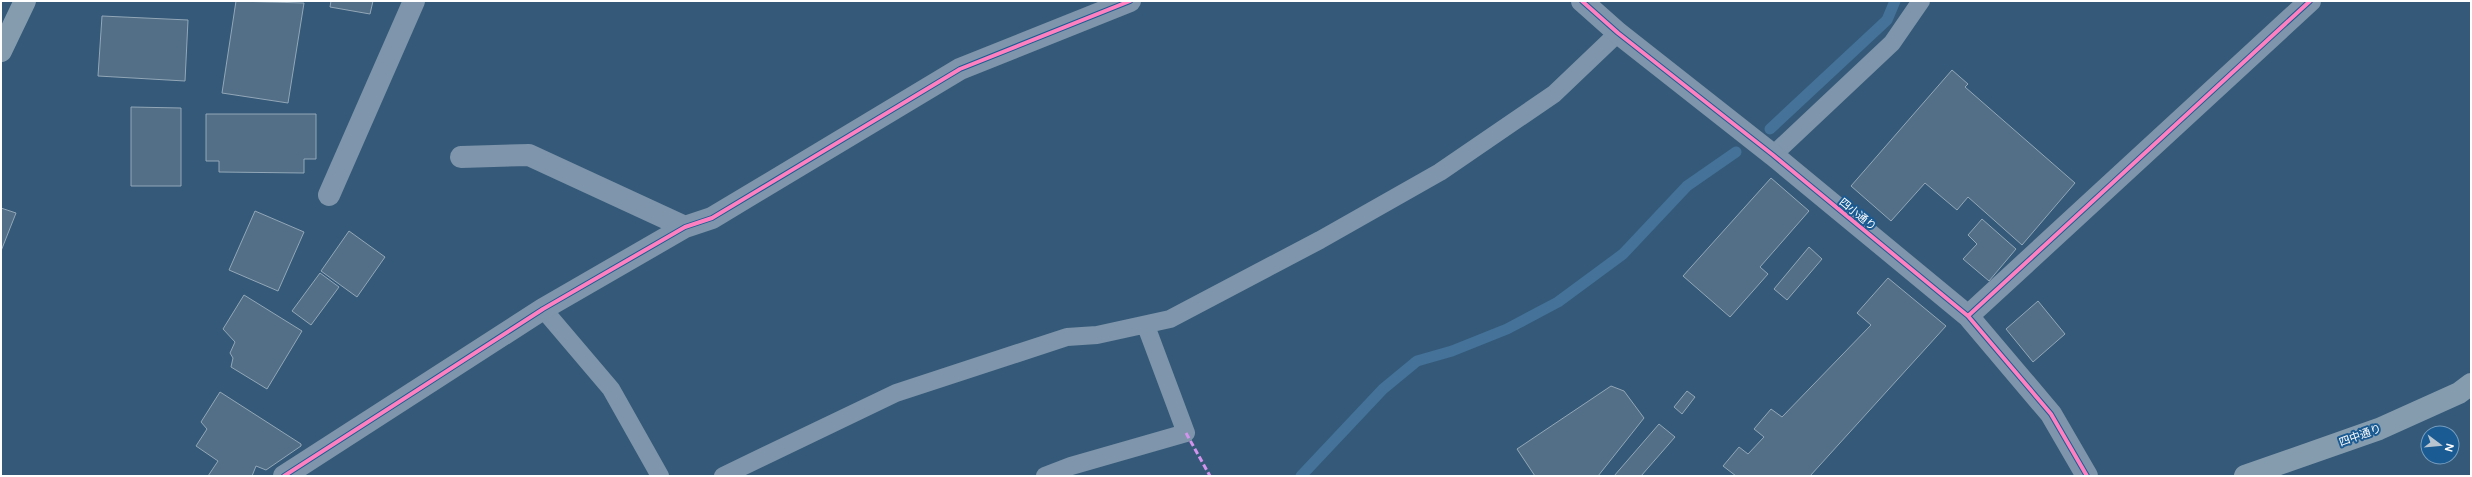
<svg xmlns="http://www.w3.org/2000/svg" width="2472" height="477" viewBox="0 0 2472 477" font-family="'DM Sans','Noto Sans JP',sans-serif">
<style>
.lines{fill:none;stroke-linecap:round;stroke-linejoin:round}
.stream{stroke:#447299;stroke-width:11}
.building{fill:#526f87;stroke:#92a7b8}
.lane{stroke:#7e95ab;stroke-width:18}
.street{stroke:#7e95ab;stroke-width:22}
.secondary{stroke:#859caf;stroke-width:22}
.quiet{stroke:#d193ec;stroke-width:3;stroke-dasharray:6 3;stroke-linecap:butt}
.cycleway-casing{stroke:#1a5b93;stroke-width:6}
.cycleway{stroke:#ff80c0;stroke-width:4}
.labels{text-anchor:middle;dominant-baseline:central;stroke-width:4;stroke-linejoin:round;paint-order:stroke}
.street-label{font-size:11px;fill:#fff;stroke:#1a5b93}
</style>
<rect width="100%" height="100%" fill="#355978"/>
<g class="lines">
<path class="stream" d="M1770,129L1887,20L1895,1
M1301,476L1383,389L1417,361L1452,351L1507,329L1558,302L1623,254L1687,186L1736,152"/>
</g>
<path class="building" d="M236,1L304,3L288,103L222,93Z
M331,1H373L370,14L330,7Z
M102,16L188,20L185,81L98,76Z
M1952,70L1968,84L1965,87L2075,183L2022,245L1968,197L1957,210L1925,183L1891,221L1851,186Z
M131,107L181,108V186H131Z
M206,114H316V159H304V173L219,172V161H206Z
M1771,178L1809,211L1760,267L1768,274L1730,317L1683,276Z
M1,208L16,213L1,251Z
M255,211L304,232L278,291L229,270Z
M1982,219L2016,249L1989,281L1963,259L1977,244L1968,235Z
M349,231L385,257L357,297L321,271Z
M1809,247L1822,259L1787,300L1774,289Z
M320,273L339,287L311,325L292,311Z
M1888,278L1946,326L1810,476H1736L1723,466L1739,447L1748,454L1764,437L1754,429L1771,409L1782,417L1871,325L1857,313Z
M244,295L302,331L267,389L231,367L233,358L230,353L235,342L223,329Z
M2038,301L2065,334L2033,362L2006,329Z
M1611,386L1624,391L1644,418L1598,476H1535L1517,449Z
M1687,391L1695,397L1682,414L1674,407Z
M220,392L301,444V446L266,470L256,466L252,476H208L218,461L196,446L207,429L201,422Z
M1659,424L1675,437L1641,476H1614Z"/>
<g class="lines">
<path class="lane" d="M1773,155L1892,43L1921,1
M543,309L611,389L660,476
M723,476L896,393L1067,337L1097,335L1170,319L1320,240L1440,172L1554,94L1618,33
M1045,476L1071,466L1186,433L1146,326"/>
<path class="street" d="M1582,1L1618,33L1773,155L1968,316L2051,414L2087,476
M461,157L529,155L685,227
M329,195L414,1
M1968,316L2310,1
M284,476L543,309L685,227L712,218L960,69L1130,1"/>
<path class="secondary" d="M1,51L25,1
M2245,476L2379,429L2459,393L2471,384"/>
<path class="quiet" d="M1186,433L1210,476"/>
<g class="cycleway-casing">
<path id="cycleway" d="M1582,1L1618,33L1773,155L1968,316L2051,414L2087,476
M1968,316L2310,1
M284,476L543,309L685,227L712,218L960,69L1130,1"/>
</g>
<use href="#cycleway" class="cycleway"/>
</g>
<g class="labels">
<g class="street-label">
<text transform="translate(1858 214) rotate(39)">四小通り</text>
<text transform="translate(2360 435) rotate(-20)">四中通り</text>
</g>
</g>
<rect width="2472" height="477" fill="none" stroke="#ffffff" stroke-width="4"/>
<g transform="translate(2440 445) rotate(106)"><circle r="19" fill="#1a5b93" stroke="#769dbe"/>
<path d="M0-3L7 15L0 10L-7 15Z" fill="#b8c5d0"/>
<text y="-6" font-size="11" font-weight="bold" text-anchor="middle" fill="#ffffff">N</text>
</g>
</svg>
